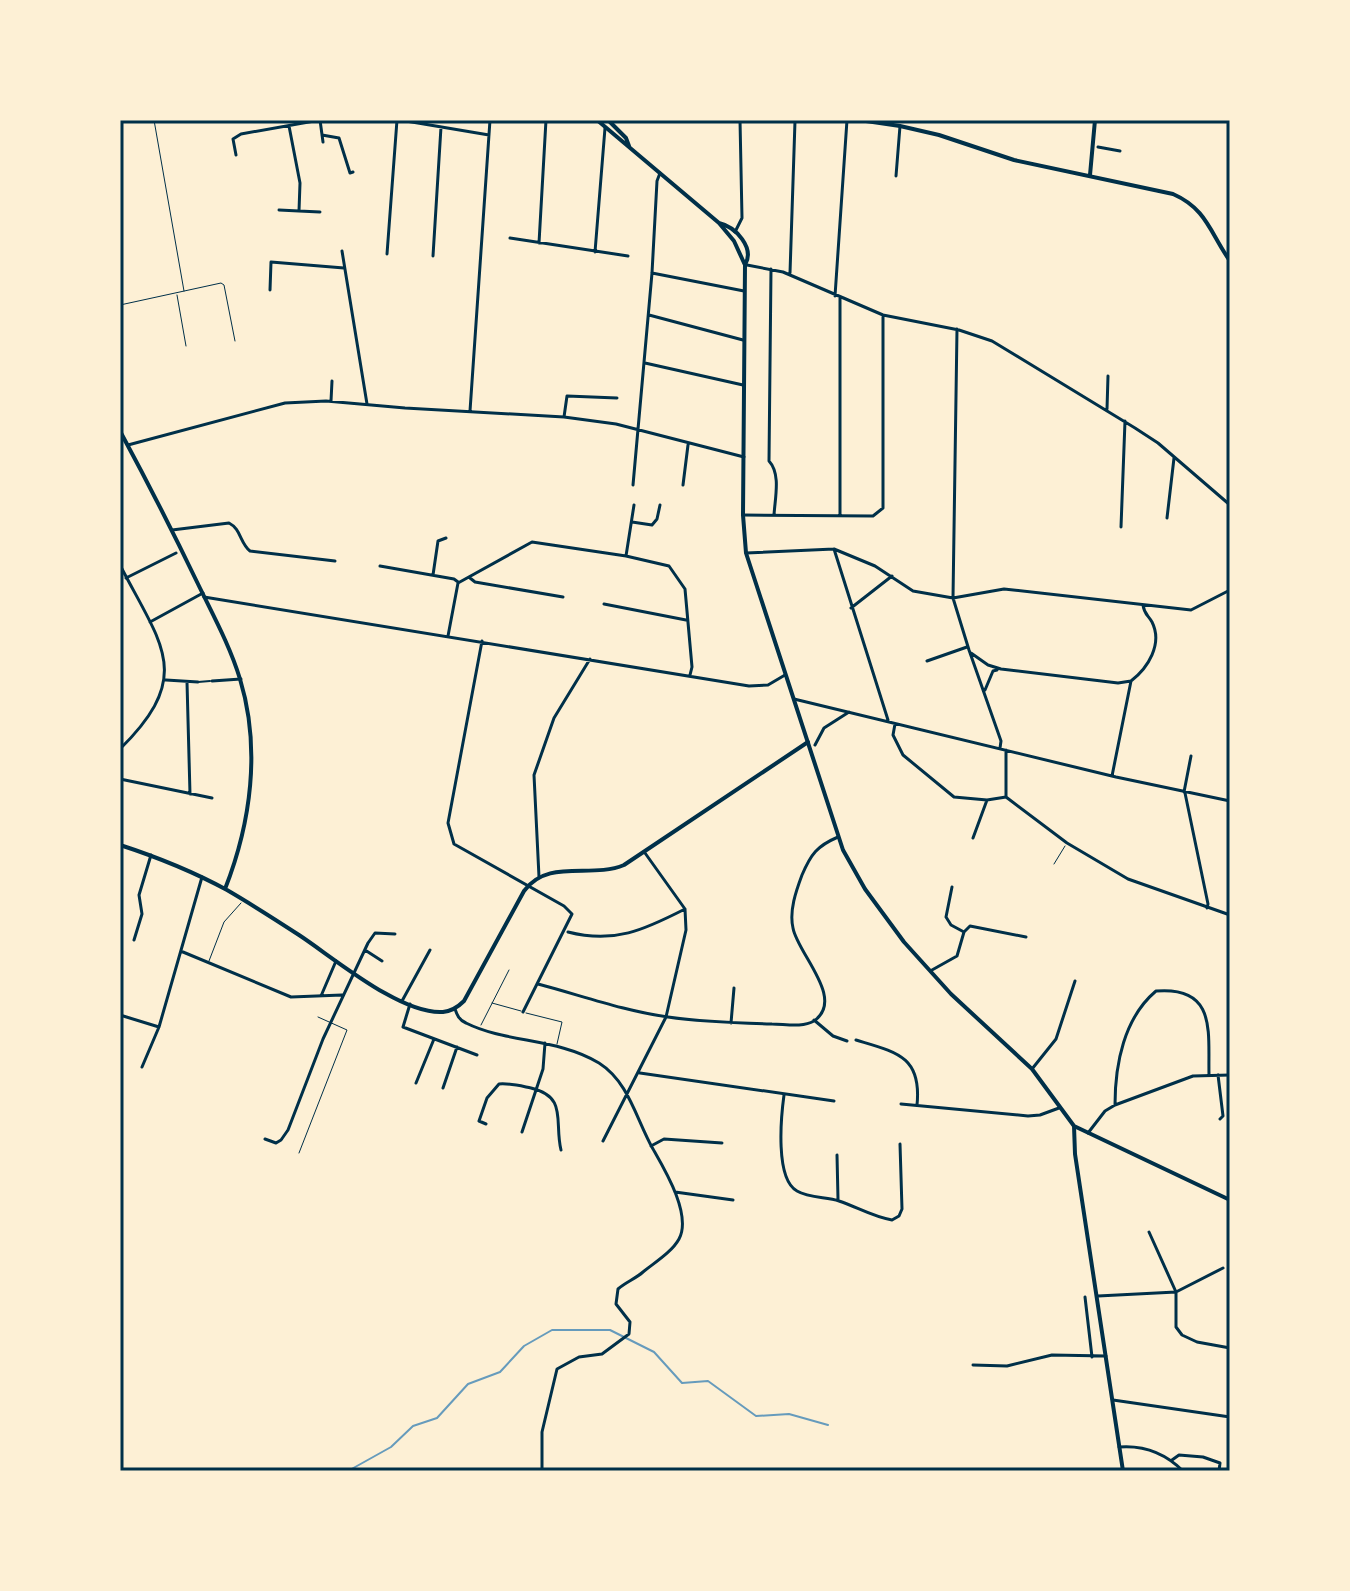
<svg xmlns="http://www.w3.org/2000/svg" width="1350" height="1591" viewBox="0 0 1350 1591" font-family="Rubik,sans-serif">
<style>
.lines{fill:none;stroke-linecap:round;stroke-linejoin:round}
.stream{stroke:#669bbc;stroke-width:2}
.service{stroke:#003049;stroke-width:1}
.pedestrian{stroke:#003049;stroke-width:2}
.minor{stroke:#003049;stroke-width:3}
.tertiary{stroke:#003049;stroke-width:4}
.secondary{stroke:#003049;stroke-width:4}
.neatline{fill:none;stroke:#003049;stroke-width:3}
</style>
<rect width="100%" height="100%" fill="#fdf0d5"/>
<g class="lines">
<path class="stream" d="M348,1471L391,1447L413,1426L437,1418L468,1384L500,1372L524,1346L552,1330H610L654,1352L682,1383L708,1381L756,1416L789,1414L828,1425"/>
<path class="service" d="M154,120L184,291
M177,295L186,346
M120,305L221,283L224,285L235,341
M1054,864L1065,846
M209,961L224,922L241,903
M492,1003L521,1011
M526,1013L562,1022L557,1044
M481,1025L509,970
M299,1153L347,1030L318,1017"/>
<path class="pedestrian" d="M198,682L210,681"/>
<path class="minor" d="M320,120L323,142
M400,120L489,135
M289,126L300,183L299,211L320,212
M322,135L339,138L350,173L353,172
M1098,147L1120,151
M236,155L233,139L241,134L320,120
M896,176L900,126
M279,210L299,211
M735,232L742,218L740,120
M510,238L628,256
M539,243L546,120
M342,251L367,404
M595,252L605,128
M387,254L397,120
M433,256L441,127
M747,265L783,272L883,315L959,330L992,341L1135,428L1158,443L1230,505
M771,269L769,461C781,474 775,498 774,515
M652,273L744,291
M790,273L795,121
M270,290L271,262L344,268
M835,296L847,120
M840,298V515
M649,315L743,340
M957,329L953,598L969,650L1001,741L1000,748
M645,363L743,385
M331,401L332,381
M1107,409L1108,376
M470,411L490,120
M564,417L567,396L617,398
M128,445L285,403L326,401L405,408L564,417L616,424L744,457
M633,485L652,273L657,181L660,173
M683,485L688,445
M743,515L873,516L883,508V315
M1167,518L1174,458
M632,522L652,525L657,519L660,505
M1121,527L1125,421
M172,530L229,523C241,529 240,543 250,551L335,561
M834,549L888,720
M746,553L834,549L875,566L913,591L953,598L1004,589L1191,610L1230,590
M626,556L634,505
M120,565C161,645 195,675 120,749
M380,566L454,579L458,582
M433,575L438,541L446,538
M126,578L176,553
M470,578L475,582L563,597
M204,597L749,686L768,685L785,675
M604,604L686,620
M851,608L892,576
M150,622L203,593
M448,636L458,583L532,542L626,556L669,566L685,589L692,667L690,675
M482,641L448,823L454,844L564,906L572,914L523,1012
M971,653L988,665L1001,669L1118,683L1131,681
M927,661L967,647
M166,680L198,682
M212,681L241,679
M1131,681C1148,668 1163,644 1152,622C1148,615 1144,614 1143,605
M187,682L190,794
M985,690L993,671L997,670
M794,699L1116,777L1230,801
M895,724L893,735L903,755L954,797L987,800L1006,797
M815,745L824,728L849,712
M1006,750V797L1067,843L1128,879L1230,915
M1112,776L1131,681
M120,779L212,798
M1184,792L1191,756
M1185,793L1208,904L1207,908
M973,838L987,800
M539,877L534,775L554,718L590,659
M952,887L946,917L951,925L964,932
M568,932C614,944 644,930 685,909
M134,940L142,914L139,895L151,855
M365,950L382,961
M183,952L291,997L342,995
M932,970L957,956L964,932L970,926L1026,937
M538,984C580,995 624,1011 668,1017C702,1022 737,1023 772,1024C785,1024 802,1028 814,1021C846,999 797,953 793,928C789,911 796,891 802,875C811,854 817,846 838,837
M321,996L336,961
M402,1001L430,950
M410,1004L403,1027L477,1055
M455,1009C457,1015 459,1020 466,1023C506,1043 558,1038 599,1063C629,1082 636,1119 653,1149C665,1170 692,1215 679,1239C672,1252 654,1263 643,1272C635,1279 626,1282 618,1289L616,1304L630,1322L629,1334L602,1354L579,1357L557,1369L542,1432V1471
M120,1015L159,1027
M814,1020L833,1036L847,1041
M731,1023L734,988
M856,1040C896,1052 922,1056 917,1105
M142,1067L159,1027L202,877
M1032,1069L1056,1039L1075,981
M640,1073L834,1101
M1218,1075L1223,1116L1220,1119
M416,1083L434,1039
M443,1088L457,1047
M784,1095C781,1117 775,1179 797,1191C809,1198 826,1197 839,1201C857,1207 873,1217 892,1220L899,1216L902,1209L900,1144
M901,1104L1028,1116L1040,1115L1059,1108
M1115,1105C1115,1064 1124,1018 1156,991C1217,986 1208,1032 1209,1075
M486,1124L479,1121L487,1098L499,1084C510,1083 521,1086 531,1088C568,1097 554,1121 561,1150
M522,1132L543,1069L545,1043
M1088,1133L1105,1111L1115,1105L1193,1076L1230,1075
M265,1139L276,1143L281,1140L288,1130L323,1039L368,943L375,933L395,934
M603,1141L666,1017L686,930L685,909L645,853
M651,1146L664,1139L722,1143
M837,1155L838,1199
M675,1192L733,1200
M1149,1232L1176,1292V1327L1182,1335L1197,1342L1230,1348
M1098,1296L1176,1292L1223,1268
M1085,1297L1092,1357
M973,1365L1007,1366L1052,1355L1106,1356
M1113,1400L1230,1417
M1119,1447C1144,1445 1165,1453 1183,1471
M1172,1460L1179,1455L1203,1457L1220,1463L1219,1471"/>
<path class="tertiary" d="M747,120L866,121L900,126L939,135L1014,160L1173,194C1207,209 1210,233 1230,261
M1090,175L1095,120
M120,431C147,481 173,532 198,584C213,615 230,646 240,679C261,748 251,823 225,889
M120,845C157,857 192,871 227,890C251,904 276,920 299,935C334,958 401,1015 443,1012C452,1011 458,1007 464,1001L524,891C548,858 591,879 624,865L808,742"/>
<path class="secondary" d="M597,120L719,223L734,241L745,265
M608,120L626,138L629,146
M719,223C736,227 755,248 745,265L743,515L746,553L843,850L865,889L904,942L951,994L1032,1069L1074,1126L1230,1200
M1074,1126L1075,1154L1123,1471"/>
</g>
<rect width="1350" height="1591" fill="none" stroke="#fdf0d5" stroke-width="244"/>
<rect x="122" y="122" width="1106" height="1347" class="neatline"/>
</svg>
